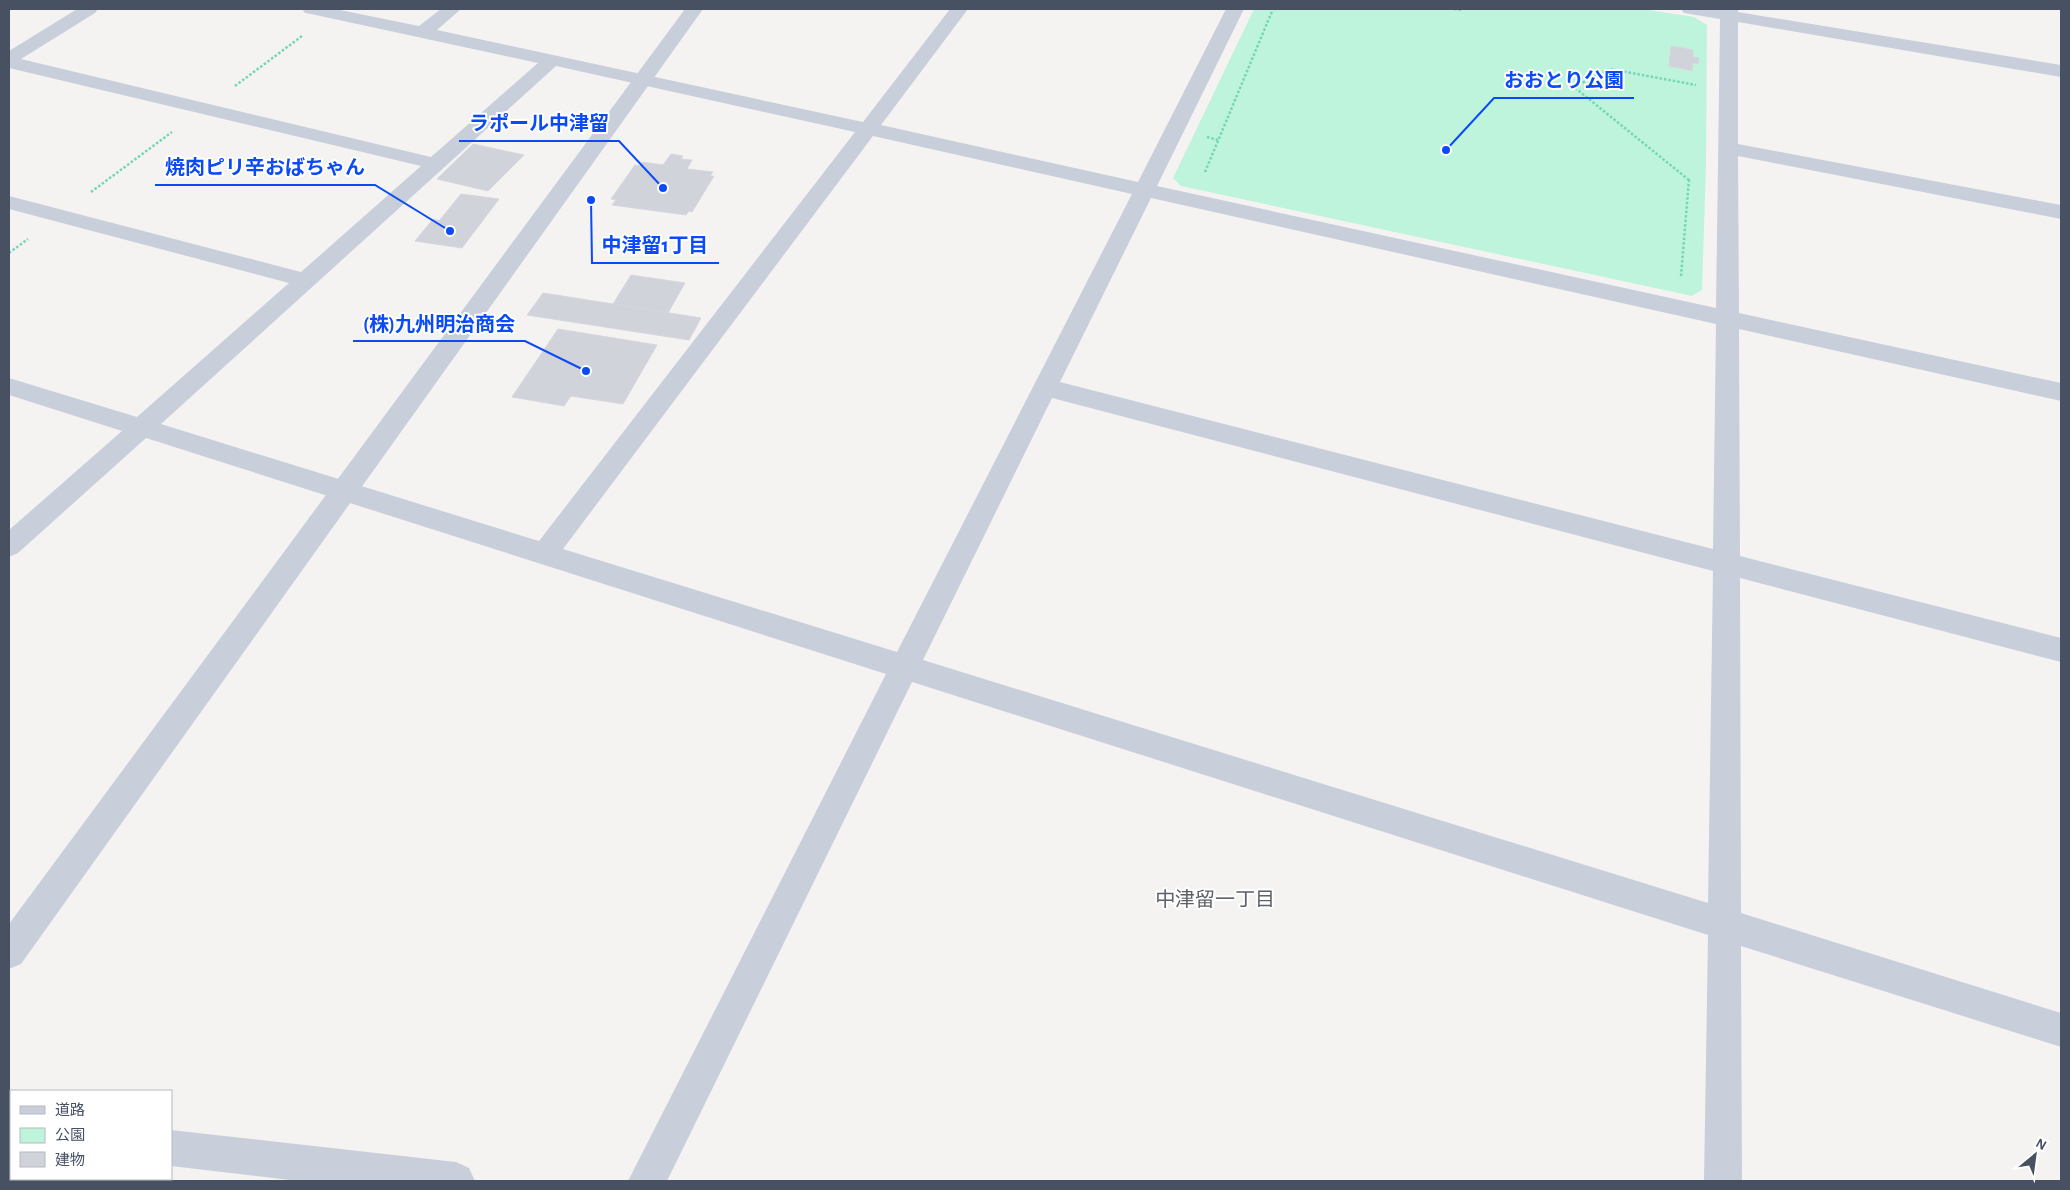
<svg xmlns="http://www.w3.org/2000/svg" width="2070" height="1190" viewBox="0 0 2070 1190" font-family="'Alegreya Sans','Noto Sans JP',sans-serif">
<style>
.green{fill:#bff4dc}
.building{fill:#d1d3da;stroke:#d6d7de}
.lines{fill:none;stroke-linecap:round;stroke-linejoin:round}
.path{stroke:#73d6b5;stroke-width:2.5;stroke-dasharray:2.5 2;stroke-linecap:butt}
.minor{fill:#c8cfdb;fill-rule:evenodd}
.tertiary{fill:#c8cfdb;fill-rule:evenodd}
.labels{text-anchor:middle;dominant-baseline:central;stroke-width:4;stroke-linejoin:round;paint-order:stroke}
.neighbourhood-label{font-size:20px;fill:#5e6168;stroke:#fff}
.leader{fill:none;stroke:#0a4af7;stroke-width:2}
.callout-dot{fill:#0a4af7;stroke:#fff;stroke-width:2}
.callout-label{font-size:20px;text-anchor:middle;font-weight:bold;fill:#0a4af7;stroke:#fff;stroke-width:4;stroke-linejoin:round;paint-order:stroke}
</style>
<rect width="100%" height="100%" fill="#f5f3f2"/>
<path class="green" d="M1254,9H1642L1694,17L1707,25L1706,166L1702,290L1692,296L1181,186L1173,178Z"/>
<path class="building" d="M1671,46L1693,50V57L1699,58L1698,64L1693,63L1692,71L1669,66Z
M473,144L524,155L488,191L437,179Z
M671,154L683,156L681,159L692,160L687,169L713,172L710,176H714L692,212L689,211L686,215L612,205L616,200L611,199L635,165L640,166L642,162L663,165Z
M461,194L499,199L462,248L415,241L433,219L439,221Z
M631,275L685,283L668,313L613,304Z
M543,293L613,304L701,318L689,340L527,315Z
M558,329L657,345L623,404L571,396L564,406L512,397Z"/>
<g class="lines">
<path class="path" d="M1454,9L1462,10
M235,86L302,36
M1207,137L1218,140
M1205,172L1273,9
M1689,180L1574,87L1610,69L1696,85
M91,192L172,132
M9,253L28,239
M1681,276L1689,179"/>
<path class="minor" d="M77,9H98L95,13L21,59L431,157L538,63L311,14L305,13L302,9H335L419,26L441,9H461L437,30L863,122L950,9H968L881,125L1138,182L1226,9H1244L1157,186L1716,308L1720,19L1684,13L1681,9H1738V12L2061,65V77L1738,22V144L2061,205V219L1738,156L1739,313L2061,383V401L1739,329L1740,556L2061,638V662L1740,578L1741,913L2061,1013V1047L1741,946L1742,1181H1704L1708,935L912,682L667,1181H628L886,674L146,438L18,553L9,557V530L122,431L9,395V378L137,417L289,283L9,209V196L301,272L421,166L9,68V51ZM556,66L855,132L539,541L161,424ZM873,136L1132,194L897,652L563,549ZM1151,198L1716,324L1713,549L1060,382ZM1052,398L1713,571L1708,903L923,660Z
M9,1111L11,1112V1148L9,1147Z
M171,1130L456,1162L469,1168L475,1181H298L171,1166Z"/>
<path class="tertiary" d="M685,9H703L21,964L9,969V924Z"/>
</g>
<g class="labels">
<g class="neighbourhood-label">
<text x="1215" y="900">中津留一丁目</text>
</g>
</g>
<path class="leader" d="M1446 150L1494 98H1634M663 188L619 141H459M450 231L375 185H155M591 200L592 263H719M586 371L525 341H353"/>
<g class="callout-dot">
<circle cx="1446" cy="150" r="5"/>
<circle cx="663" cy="188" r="5"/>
<circle cx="450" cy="231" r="5"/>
<circle cx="591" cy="200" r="5"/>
<circle cx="586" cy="371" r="5"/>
</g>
<g class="callout-label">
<text x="1564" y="87">おおとり公園</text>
<text x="539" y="130">ラポール中津留</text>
<text x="265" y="174">焼肉ピリ辛おばちゃん</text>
<text x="655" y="252">中津留1丁目</text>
<text x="439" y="331">(株)九州明治商会</text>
</g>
<rect width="2070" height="1190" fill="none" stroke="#485162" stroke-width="20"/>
<rect x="10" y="1090" width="162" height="90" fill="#ffffff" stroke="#b6b9c0"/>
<rect x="20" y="1106" width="25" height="8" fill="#c8cfdb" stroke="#b6b9c0"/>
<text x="55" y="1115" font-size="15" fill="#485162">道路</text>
<rect x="20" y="1128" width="25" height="15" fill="#bff4dc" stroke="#b6b9c0"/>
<text x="55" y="1140" font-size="15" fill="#485162">公園</text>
<rect x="20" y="1152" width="25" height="15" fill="#d1d3da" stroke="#b6b9c0"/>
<text x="55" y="1165" font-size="15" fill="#485162">建物</text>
<g transform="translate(2035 1155) rotate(29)" stroke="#ffffff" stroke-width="4" paint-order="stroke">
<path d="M0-4L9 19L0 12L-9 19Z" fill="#485162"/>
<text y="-8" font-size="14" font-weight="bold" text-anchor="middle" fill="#485162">N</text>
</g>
</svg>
